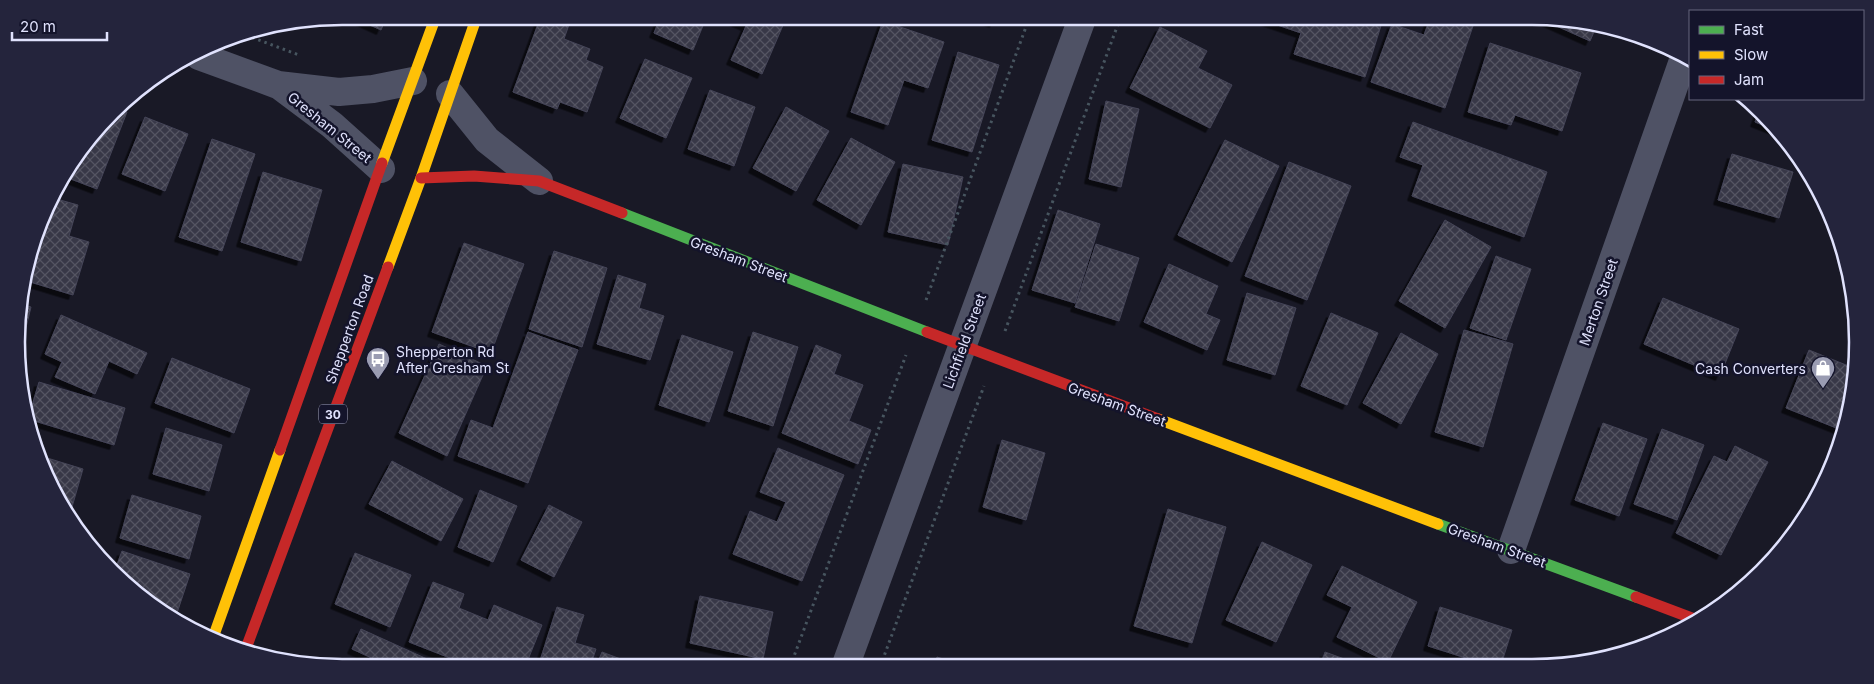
<svg xmlns="http://www.w3.org/2000/svg" width="1874" height="684" viewBox="0 0 1874 684" font-family="Inter,sans-serif">
<style>
.building{fill:url(#building-cross-hatch);stroke:#454558;filter:url(#shadow)}
.lines{fill:none;stroke-linecap:round;stroke-linejoin:round}
.path{stroke:#47555f;stroke-width:3;stroke-dasharray:2.5 4;stroke-linecap:butt}
.street{stroke:#4f5265;stroke-width:28}
.fast{stroke:#4caf50;stroke-width:11}
.slow{stroke:#ffc107;stroke-width:11}
.jam{stroke:#c62828;stroke-width:11}
.labels{text-anchor:middle;dominant-baseline:central;stroke-width:5;stroke-linejoin:round;paint-order:stroke}
.shield{fill:#14142b;stroke:#a3a4be;stroke-width:1}
.shield-label{font-size:12px;font-weight:bold;fill:#e0e2fd}
.street-label{font-size:14px;fill:#e0e2fd;stroke:#14142b}
.poi-label{font-size:14px;fill:#e0e2fd;stroke:#14142b;text-anchor:start}
.rim{fill:none;stroke:#e0e2fd;stroke-width:2.5}
</style>
<defs>
<pattern id="building-cross-hatch" width="8" height="8" patternUnits="userSpaceOnUse" patternTransform="scale(1.25)"><rect width="8" height="8" fill="#383847"/><path d="M0 0l8 8M0 8l8-8" fill="none" stroke="#545462"/></pattern>
<filter id="shadow"><feDropShadow dx="-4.5" dy="4.5" stdDeviation="0" flood-color="#0009"/></filter>
</defs>
<rect width="100%" height="100%" fill="#191926"/>
<path class="building" d="M350,16H387L381,30Z
M541,16H572L564,39L590,49L586,60L603,67L587,112L560,102L557,109L513,92Z
M661,16H707L693,50L654,33Z
M734,16H787L762,74L731,60L746,26L732,20Z
M975,16H997L994,23Z
M1258,16H1384L1365,77L1294,54L1301,33L1257,18Z
M1431,16H1445L1473,26L1445,108L1371,82L1392,24L1424,35Z
M1464,16H1479L1476,22Z
M1541,17L1597,25L1590,41L1541,19Z
M883,21L944,42L928,88L904,80L888,125L851,112Z
M1160,27L1207,51L1198,68L1232,85L1210,128L1130,88Z
M1490,43L1581,73L1562,131L1515,115L1511,125L1468,112Z
M958,52L999,65L972,152L932,140Z
M645,59L692,78L666,138L620,118Z
M710,90L755,107L734,166L688,149Z
M1106,101L1139,109L1121,187L1089,179Z
M786,107L829,131L796,191L753,168Z
M118,108L127,112L97,189L63,176Z
M1759,111L1777,127L1780,132L1755,122Z
M145,117L188,134L165,191L122,174Z
M1413,122L1547,172L1524,237L1412,196L1423,165L1400,157Z
M851,138L895,162L861,225L817,200Z
M212,139L255,154L222,251L179,237Z
M1225,140L1279,166L1232,262L1178,235Z
M1732,154L1793,172L1779,218L1718,200Z
M1289,162L1351,186L1307,300L1245,276Z
M903,164L963,177L948,245L888,232Z
M263,172L322,190L301,261L241,242Z
M53,198L78,205L69,236L89,242L73,295L27,281Z
M1058,210L1100,224L1075,303L1032,290Z
M1445,220L1491,247L1445,328L1399,301Z
M464,243L524,264L491,353L432,332Z
M1096,244L1139,258L1119,321L1075,307Z
M554,251L607,268L582,347L529,329Z
M1496,256L1531,269L1506,340L1470,328Z
M1169,264L1218,286L1206,314L1220,320L1207,350L1144,322Z
M618,275L646,284L639,308L664,316L650,360L597,344Z
M1247,293L1296,308L1275,375L1227,360Z
M1663,298L1739,329L1720,376L1644,344Z
M19,304L31,307L23,340L20,339Z
M1331,313L1378,333L1347,405L1301,386Z
M61,315L147,353L137,374L109,361L95,394L55,377L62,362L45,354Z
M1464,330L1513,344L1483,447L1435,432Z
M528,332L578,350L528,483L458,456L471,420L493,428Z
M753,332L798,347L773,426L728,411Z
M1401,333L1438,354L1401,424L1363,403Z
M682,335L733,352L709,422L659,405Z
M439,344L487,366L447,456L399,433Z
M816,345L841,355L834,374L863,385L849,421L871,430L858,464L782,433Z
M1809,350L1856,369L1844,431L1786,408Z
M172,358L250,389L234,433L155,403Z
M39,382L125,408L114,445L28,419Z
M1603,423L1647,439L1619,516L1575,500Z
M166,428L222,445L209,491L153,474Z
M1662,429L1704,445L1677,520L1634,504Z
M1002,440L1045,453L1026,520L983,507Z
M1735,446L1768,462L1721,555L1676,533L1714,456L1727,462Z
M778,448L844,475L802,581L733,554L750,511L777,522L786,502L760,492Z
M44,457L83,469L70,514H67Z
M392,461L463,499L441,541L369,504Z
M480,490L517,506L493,562L458,547Z
M132,495L201,516L189,559L120,538Z
M549,505L582,522L554,577L521,560Z
M1168,509L1226,527L1192,643L1134,626Z
M1262,542L1312,565L1276,642L1226,620Z
M122,551L190,574L176,616L144,601L115,570Z
M355,553L411,575L390,627L335,604Z
M1342,566L1417,602L1388,662L1337,637L1352,607L1327,595Z
M433,582L464,594L459,608L488,620L494,605L542,625L525,667H473L409,642Z
M700,596L773,612L763,659L690,643Z
M557,607L584,615L575,643L596,649L590,667H538Z
M1440,607L1512,630L1501,665H1488L1428,646Z
M361,629L447,668H385L387,665L352,649Z
M602,652L642,667H596Z
M1325,652L1361,665L1320,666Z
M937,657L965,666H934Z"/>
<g class="lines">
<path class="path" d="M240,33L299,55
M926,300L1030,16
M1005,331L1121,16
M790,667L906,355
M880,667L984,386"/>
<path class="street" d="M199,56L278,85L339,92L373,89L413,81
M280,86L332,125L381,169
M450,94L487,140L539,181
M1511,550L1685,55
M845,667L1083,16"/>
<path class="fast" d="M622,213L927,332
M1438,524L1636,597"/>
<path class="slow" d="M382,163L436,16
M388,267L421,178L477,16
M1158,419L1438,524
M214,635L280,450"/>
<path class="jam" d="M421,178L474,176L539,181L622,213
M927,332L1158,419
M280,450L382,163
M1636,597L1697,620
M245,651L388,267"/>
</g>
<defs>
<g id="bus-pin" transform="scale(1.25)"><path d="M0 17L-7.5 6A9.5 9.5 0 1 1 7.5 6Z" fill="#9a9cb2" stroke="#14142b"/><path d="M-5-6H5V4H4V6H2V4H-2V6H-4V4H-5ZM-3.5-4V0h7V-4ZM-3.5 1.2v1.5H-2V1.2ZM2 1.2v1.5H3.5V1.2Z" fill="#fff"/></g>
<g id="shop-pin" transform="scale(1.25)"><path d="M0 17L-7.5 6A9.5 9.5 0 1 1 7.5 6Z" fill="#9a9cb2" stroke="#14142b"/><path d="M-5-2.5h2.3a2.7 3.5 0 0 1 5.4 0H5L5.5 6h-11ZM-1.5-2.5h3a1.5 2.3 0 0 0-3 0Z" fill="#fff"/></g>
</defs>
<g fill-rule="evenodd">
<use href="#bus-pin" x="378" y="359"/>
<use href="#shop-pin" x="1823" y="368"/>
</g>
<g class="labels">
<rect class="shield" x="319" y="404.5" width="28" height="19" rx="4"/>
<g class="shield-label">
<text x="333" y="414">30</text>
</g>
<g class="street-label">
<text transform="translate(330 127) rotate(39)">Gresham Street</text>
<text transform="translate(739 259) rotate(21)">Gresham Street</text>
<text transform="translate(1598 302) rotate(-71)">Merton Street</text>
<text transform="translate(349 329) rotate(-70)">Shepperton Road</text>
<text transform="translate(964 341) rotate(-70)">Lichfield Street</text>
<text transform="translate(1117 404) rotate(20)">Gresham Street</text>
<text transform="translate(1497 545) rotate(20)">Gresham Street</text>
</g>
<g class="poi-label">
<text x="396" y="351">Shepperton Rd<tspan x="396" dy="16">After Gresham St</tspan></text>
<text x="1806" y="368" text-anchor="end">Cash Converters</text>
</g>
</g>
<path d="M0 0H1874V684H0ZM342 25H1532A317 317 0 0 1 1849 342V342A317 317 0 0 1 1532 659H342A317 317 0 0 1 25 342V342A317 317 0 0 1 342 25Z" fill="#24243c" fill-rule="evenodd"/>
<path class="rim" d="M342 25H1532A317 317 0 0 1 1849 342V342A317 317 0 0 1 1532 659H342A317 317 0 0 1 25 342V342A317 317 0 0 1 342 25Z"/>
<rect x="1689" y="10" width="175" height="90" fill="#14142b" stroke="#66667f"/>
<rect x="1699" y="26" width="25" height="8" fill="#4caf50" stroke="#66667f"/>
<text x="1734" y="35" font-size="15" fill="#e0e2fd">Fast</text>
<rect x="1699" y="51" width="25" height="8" fill="#ffc107" stroke="#66667f"/>
<text x="1734" y="60" font-size="15" fill="#e0e2fd">Slow</text>
<rect x="1699" y="76" width="25" height="8" fill="#c62828" stroke="#66667f"/>
<text x="1734" y="85" font-size="15" fill="#e0e2fd">Jam</text>
<path d="M12 32v8h95v-8" fill="none" stroke="#e0e2fd" stroke-width="2.5"/>
<text x="20" y="32" font-size="15" fill="#e0e2fd" stroke="#14142b" stroke-width="4" paint-order="stroke">20 m</text>
</svg>
